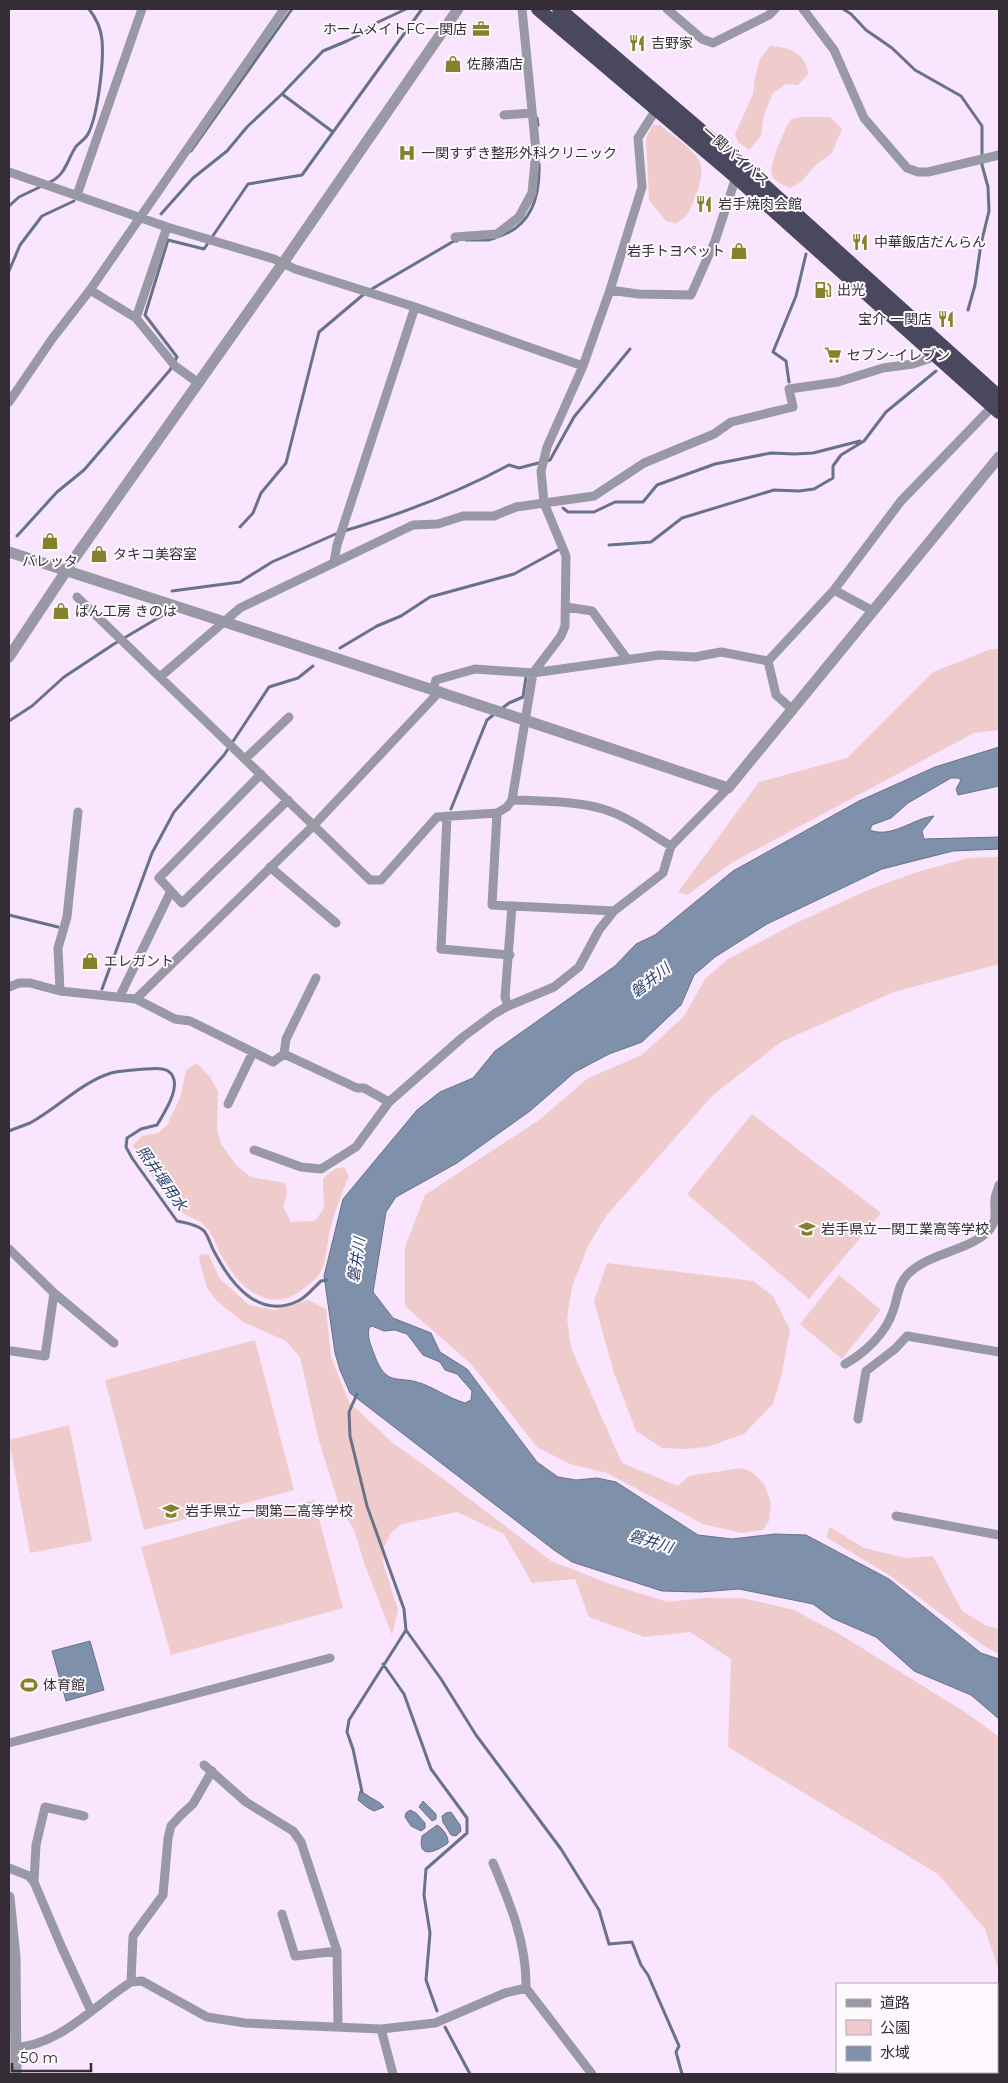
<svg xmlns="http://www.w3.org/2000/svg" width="1008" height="2083" viewBox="0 0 1008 2083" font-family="Montserrat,'Noto Sans JP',sans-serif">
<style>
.green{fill:#f0cbcb}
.water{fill:#7f90ab;stroke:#687288;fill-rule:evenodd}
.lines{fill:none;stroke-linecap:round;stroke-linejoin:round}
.stream{stroke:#687288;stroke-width:3}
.minor{stroke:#9998a5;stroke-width:9}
.tertiary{stroke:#9998a5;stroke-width:11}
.trunk{stroke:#4a485e;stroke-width:14}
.labels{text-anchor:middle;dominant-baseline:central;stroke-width:4;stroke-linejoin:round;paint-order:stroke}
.poi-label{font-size:14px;fill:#342d36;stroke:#fdf9fe;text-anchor:start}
.street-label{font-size:14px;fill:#342d36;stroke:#fdf9fe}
.water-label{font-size:15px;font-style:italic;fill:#2b436b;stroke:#fdf9fe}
</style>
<rect width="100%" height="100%" fill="#f9e5fe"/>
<path class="green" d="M770,46C789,47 806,53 808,74L798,85L786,84L773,93L764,114L761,136L749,150L738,142L735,134L753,94L755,77L760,59Z
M801,117H830L842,129L832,153L816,165L801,182L790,188C769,180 768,173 776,152C780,140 785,130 791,119Z
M653,125H660C670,133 699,153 701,165C703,176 698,190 694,200C690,210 687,219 676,223L666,221L649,200L646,138Z
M991,649H999V730L974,733L733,862L687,895L678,892L759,782L847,758L933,672Z
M999,857V964L894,992L781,1042L713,1095L606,1216L588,1246L572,1287L567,1318L571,1348L622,1463L678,1486L689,1476L742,1468L752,1472L764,1484L771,1502L769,1521L763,1530L741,1533L703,1524L607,1473L570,1464L537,1447L471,1364L405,1306V1247L425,1195L539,1120L588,1078L642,1055L684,1016L705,979L728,959L796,923L868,890L917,872L969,858Z
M197,1063L210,1077L218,1091L217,1128L221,1144L236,1165L251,1177L285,1183L287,1194L283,1206L291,1222L315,1221L324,1208L323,1178L335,1169L344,1167L349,1176C341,1194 335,1211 330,1230C327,1242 327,1260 321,1271C316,1281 304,1288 296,1294C265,1312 237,1284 223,1258C218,1251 216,1242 211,1234C201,1217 192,1221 179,1210C167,1201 140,1159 133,1145L142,1136L158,1133L167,1125L180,1098L186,1070Z
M752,1114L881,1213L809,1299L687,1194Z
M204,1254L209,1255L219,1278L249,1305L275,1310L308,1300L326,1309L331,1357L349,1402L393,1443L442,1478L551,1561L610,1584L668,1602L703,1598H742L794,1610L841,1635L968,1714L999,1737V1971L985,1929L938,1874L728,1747L731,1659L690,1632L644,1637L589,1617L575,1579L532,1583L504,1534L457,1512L402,1524L391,1533L384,1547L383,1563L398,1610L392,1635L366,1568L354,1530L339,1505L319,1441L300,1357L286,1341L243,1322L217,1301L207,1288L199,1259L200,1255Z
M607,1263L753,1281L773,1296L790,1330L782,1373L773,1404L744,1434L707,1447L686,1449L662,1448L636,1431L614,1373L594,1301Z
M839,1275L881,1310L842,1359L800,1324Z
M255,1340L294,1490L144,1530L105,1380Z
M69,1425L92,1541L30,1553L9,1440Z
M314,1500L343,1608L171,1655L141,1547Z
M830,1527L864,1548L906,1558L933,1556L962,1611L987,1626L999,1629V1654L984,1646L892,1577L826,1537Z"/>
<path class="water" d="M999,747V786L958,795L956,789L961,780L958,778H951L908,803L891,818L872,825L870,830C891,839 914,818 934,816L922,831L924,839L999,837V849L953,851L882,869L767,924L715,957L694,975L681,1005L642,1042L609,1054L575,1072L530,1111L457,1163L396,1197L386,1212L373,1292L393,1318L431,1333L440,1352L467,1369L537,1462L558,1477L576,1480L597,1478L616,1482L698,1535L732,1539L775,1534L806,1535L889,1579L981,1653L999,1659V1719L971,1695L914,1671L876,1637L832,1618L813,1604L739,1589L700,1592L662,1591L572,1562L554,1550L350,1393L340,1370L335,1353L324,1276L343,1199L417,1110L440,1092L473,1078L495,1051L615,966L636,944L655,935L733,871L859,801L935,767ZM372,1326L384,1331L395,1330L407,1334L423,1355L440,1362L445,1370L457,1374L472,1391L471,1400L465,1403C449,1398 438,1390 423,1384C397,1374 387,1389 374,1354C371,1345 367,1338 369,1328Z
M90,1641L104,1690L66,1701L52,1651Z
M360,1791L380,1803L384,1807L374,1811L368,1808L358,1800Z
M423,1801L436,1814V1819L432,1821L419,1807Z
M410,1810L416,1813L425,1823V1828L421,1831L411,1826L405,1817L406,1813Z
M451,1812L460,1825L461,1831L456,1836L451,1835L443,1822L442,1816L446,1813Z
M437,1825C443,1828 449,1837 448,1843C436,1852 417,1860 422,1836Z"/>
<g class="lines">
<path class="stream" d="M843,9L851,14L866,30L892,48L915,70L961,96L982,126V165L988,187L989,211L981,244L975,285L968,310
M282,94L333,132
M537,118L538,125
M191,151L292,9
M48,183C65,176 66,163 75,148C78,143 85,140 88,134C98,115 104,62 102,40C101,29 96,18 89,9
M9,206L19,197L42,186
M161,214L193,178L227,151L247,127L282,94L323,51L347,41L367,31L374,24L406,9
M500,236C533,225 540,194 539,164
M466,240H488L495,238
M9,271L20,245L42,216L74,201
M370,290L454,241H457
M789,382L786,361L773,352L796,296L806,254
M563,508L568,512H594L615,502H643L657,485L715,464L771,453L795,454L813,453L860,441
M240,527L253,513L261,493L286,463L319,332L364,294
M344,531C401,514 457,493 509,465L519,468L550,460L574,417L630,349
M17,536L57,492L84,470L170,370L177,357L145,315L168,240L204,249L248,184L302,175L422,9
M609,545L651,542L682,518L774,490L799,491L814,489L833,478V466L841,455L864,441L886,412L936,371
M172,591L240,582L272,562L338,533
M340,648L377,626L401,616L430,597L514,574L558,550
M500,710L509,703L523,697L526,677
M9,721L32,706L64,677L114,644L163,615
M451,809L487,720L496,713
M9,915L58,927
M102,989L152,853L174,812L224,755L269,687L298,678L313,666
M9,1131C16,1128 23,1126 30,1123C58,1108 80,1083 111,1073C122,1070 135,1070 145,1069C153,1069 161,1067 168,1071C185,1083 164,1113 157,1125L141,1129L127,1138L126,1147L132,1158L177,1221C186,1223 196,1224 203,1230C208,1234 211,1247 215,1253C231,1284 259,1320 298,1301C307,1297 314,1287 321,1281L327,1280
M357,1394L349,1412L350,1436L367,1506L404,1609L406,1630L349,1720L347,1732L353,1749L362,1792
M406,1630L441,1679L476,1735L561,1849L599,1910L609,1944L632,1942L641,1965L648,1975L679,2046L676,2052L682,2074
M383,1664L404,1694L431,1769L467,1818V1833L426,1869L424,1895L430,1933L426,1980L437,2011
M445,2027L470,2074"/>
<path class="minor" d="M667,9L702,39L713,43L769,15L775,9
M803,9L834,50L864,118L907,168L918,172H928L999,155
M504,115L532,113
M9,172L167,227L274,259L295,269L415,307L583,366
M77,195L142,9
M455,237L497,234L519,217L532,193L536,151L522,9
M90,290L136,318L175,366L197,382
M610,290L638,294L691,295L715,241L736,177
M136,318L167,227
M9,402L52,339L90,290L284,9
M334,562L337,545L415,307
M834,590L873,611
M77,597L370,880H381L437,817L497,813L507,807L512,800C541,801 575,801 603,809C627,816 649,833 671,846L728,788
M566,607L592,611L627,659
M768,661L834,590L901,501L993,406
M160,677L240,608L413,525L438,524L463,516H494L516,507L594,496L644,463L714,434L731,422L793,407L789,389L838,382L883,368L913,364L928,359L933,354
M433,689L436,680L475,669L533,673L660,655L695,657L721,652L768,661L776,695L793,710
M440,691L314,825L136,999L175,1019L190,1021L273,1062L284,1054L357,1088H364L389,1102L463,1037L494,1014L508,1006L554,987L579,967L599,930L614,911L663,873L671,846
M245,759L289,717
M261,774L159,878L182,903L288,800
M512,800L533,673L561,636L565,626L566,556L544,503L541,471L547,447L583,366L610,290L642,187L638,138L657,108
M497,813L492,905L614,911
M447,816L441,949L510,955
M270,867L336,923
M9,987L19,983H30L60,991L136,999
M60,991L58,948L67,917L78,812
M120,996L171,891
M508,1006L505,997L512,906
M284,1054L286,1039L316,978
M228,1104L253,1052
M254,1150L301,1167L321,1169L356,1147L389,1102
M9,1249L54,1293L114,1343
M12,1351L45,1356L54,1293
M845,1364C865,1353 886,1333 893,1311C898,1297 898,1283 909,1273C931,1252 971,1251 990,1229C998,1219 994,1211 995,1199C995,1195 998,1190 999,1185
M858,1419L866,1371L895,1349L907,1336L999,1352
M896,1516L999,1535
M9,1743L330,1658
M204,1765L246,1802L293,1831L301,1842L337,1951L338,2026
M493,1863C510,1903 527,1944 526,1988
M9,1868L29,1876L34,1882L62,1948L91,2011
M34,1882L36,1845L45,1807L84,1816
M282,1914L295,1956L337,1951
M131,1982L133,1936L163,1895L168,1838L171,1826L180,1816L193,1804L212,1771
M381,2029L393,2074
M16,2047C59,2046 96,2004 131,1982L142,1981L207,2017L245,2023L381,2029L435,2023L505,1993L526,1988L592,2074"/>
<path class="tertiary" d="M9,552C249,630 489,707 728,788L999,457
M9,657L76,556L283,263L458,9
M9,1897L15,1957L16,2074"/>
<path class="trunk" d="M538,9L736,177L999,412
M559,9L746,169L999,397"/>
</g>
<defs>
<g id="office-bare" transform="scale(1.35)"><path d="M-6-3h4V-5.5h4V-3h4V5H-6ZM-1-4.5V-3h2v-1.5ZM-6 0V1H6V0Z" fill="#86822b" stroke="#fdf9fe" stroke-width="2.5" paint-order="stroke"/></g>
<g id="restaurant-bare" transform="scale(1.35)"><path d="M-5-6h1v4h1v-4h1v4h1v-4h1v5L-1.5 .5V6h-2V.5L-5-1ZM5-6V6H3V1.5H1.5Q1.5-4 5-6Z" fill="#86822b" stroke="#fdf9fe" stroke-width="2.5" paint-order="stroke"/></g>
<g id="shop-bare" transform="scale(1.35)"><path d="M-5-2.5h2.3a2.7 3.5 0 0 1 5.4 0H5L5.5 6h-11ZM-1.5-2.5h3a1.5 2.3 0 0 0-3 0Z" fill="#86822b" stroke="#fdf9fe" stroke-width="2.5" paint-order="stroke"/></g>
<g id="hospital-bare" transform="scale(1.35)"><path d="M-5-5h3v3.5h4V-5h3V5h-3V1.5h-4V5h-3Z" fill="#86822b" stroke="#fdf9fe" stroke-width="2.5" paint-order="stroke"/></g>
<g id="fuel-bare" transform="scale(1.35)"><path d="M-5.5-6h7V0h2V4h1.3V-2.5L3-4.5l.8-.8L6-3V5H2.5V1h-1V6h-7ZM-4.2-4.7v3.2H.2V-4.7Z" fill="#86822b" stroke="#fdf9fe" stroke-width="2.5" paint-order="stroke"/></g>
<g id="supermarket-bare" transform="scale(1.35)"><path d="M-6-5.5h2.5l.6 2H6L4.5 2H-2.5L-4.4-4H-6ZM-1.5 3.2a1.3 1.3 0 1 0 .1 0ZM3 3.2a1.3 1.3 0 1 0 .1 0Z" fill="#86822b" stroke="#fdf9fe" stroke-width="2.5" paint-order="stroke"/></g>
<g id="school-bare" transform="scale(1.35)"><path d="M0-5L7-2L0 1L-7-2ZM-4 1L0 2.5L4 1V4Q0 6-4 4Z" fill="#86822b" stroke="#fdf9fe" stroke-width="2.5" paint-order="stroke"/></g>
<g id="stadium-bare" transform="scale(1.35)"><path d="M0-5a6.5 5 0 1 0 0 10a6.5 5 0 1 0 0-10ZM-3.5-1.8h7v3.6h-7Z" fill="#86822b" stroke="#fdf9fe" stroke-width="2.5" paint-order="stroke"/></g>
</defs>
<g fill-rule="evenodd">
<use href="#office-bare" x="481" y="29"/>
<use href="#restaurant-bare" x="637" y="43"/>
<use href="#shop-bare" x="453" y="64"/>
<use href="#hospital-bare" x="407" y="153"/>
<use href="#restaurant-bare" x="704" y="204"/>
<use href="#restaurant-bare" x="860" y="242"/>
<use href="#shop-bare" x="739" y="251"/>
<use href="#fuel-bare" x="823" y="290"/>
<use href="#restaurant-bare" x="946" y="319"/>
<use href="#supermarket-bare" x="833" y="355"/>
<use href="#shop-bare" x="50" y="541"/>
<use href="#shop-bare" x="99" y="554"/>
<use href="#shop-bare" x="61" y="611"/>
<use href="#shop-bare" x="90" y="961"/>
<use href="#school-bare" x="807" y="1229"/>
<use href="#school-bare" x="171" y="1511"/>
<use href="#stadium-bare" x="29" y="1685"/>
</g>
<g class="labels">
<g class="poi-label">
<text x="467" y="29" text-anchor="end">ホームメイトFC一関店</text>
<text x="651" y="43">吉野家</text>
<text x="467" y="64">佐藤酒店</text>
<text x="421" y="153">一関すずき整形外科クリニック</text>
<text x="718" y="204">岩手焼肉会館</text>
<text x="874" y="242">中華飯店だんらん</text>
<text x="725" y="251" text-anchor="end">岩手トヨペット</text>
<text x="837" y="290">出光</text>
<text x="932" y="319" text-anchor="end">宝介 一関店</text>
<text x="847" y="355">セブン-イレブン</text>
<text x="113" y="554">タキコ美容室</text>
<text x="50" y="561" text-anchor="middle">バレッタ</text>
<text x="75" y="611">ぱん工房 きのは</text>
<text x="104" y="961">エレガント</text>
<text x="821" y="1229">岩手県立一関工業高等学校</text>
<text x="185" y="1511">岩手県立一関第二高等学校</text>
<text x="43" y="1685">体育館</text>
</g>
<g class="street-label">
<text transform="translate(736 156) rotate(41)">一関バイパス</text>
</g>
<g class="water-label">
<text transform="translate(650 980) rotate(-38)">磐井川</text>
<text transform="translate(162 1178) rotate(55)">照井堰用水</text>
<text transform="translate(356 1260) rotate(-82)">磐井川</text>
<text transform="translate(651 1541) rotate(17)">磐井川</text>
</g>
</g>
<rect width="1008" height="2083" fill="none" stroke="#342d36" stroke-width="20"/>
<rect x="836" y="1983" width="162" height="90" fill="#fdf9fe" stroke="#ada7ae"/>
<rect x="846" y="1999" width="25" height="8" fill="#9998a5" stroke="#ada7ae"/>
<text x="880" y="2008" font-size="15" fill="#342d36">道路</text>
<rect x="846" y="2020" width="25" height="15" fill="#f0cbcb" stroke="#ada7ae"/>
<text x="880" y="2033" font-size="15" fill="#342d36">公園</text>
<rect x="846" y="2046" width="25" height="15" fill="#7f90ab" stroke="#ada7ae"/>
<text x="880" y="2058" font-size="15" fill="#342d36">水域</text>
<path d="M12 2063v8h79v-8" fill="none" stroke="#342d36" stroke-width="2.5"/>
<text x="20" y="2063" font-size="15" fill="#342d36" stroke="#fdf9fe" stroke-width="4" paint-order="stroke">50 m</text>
</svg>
